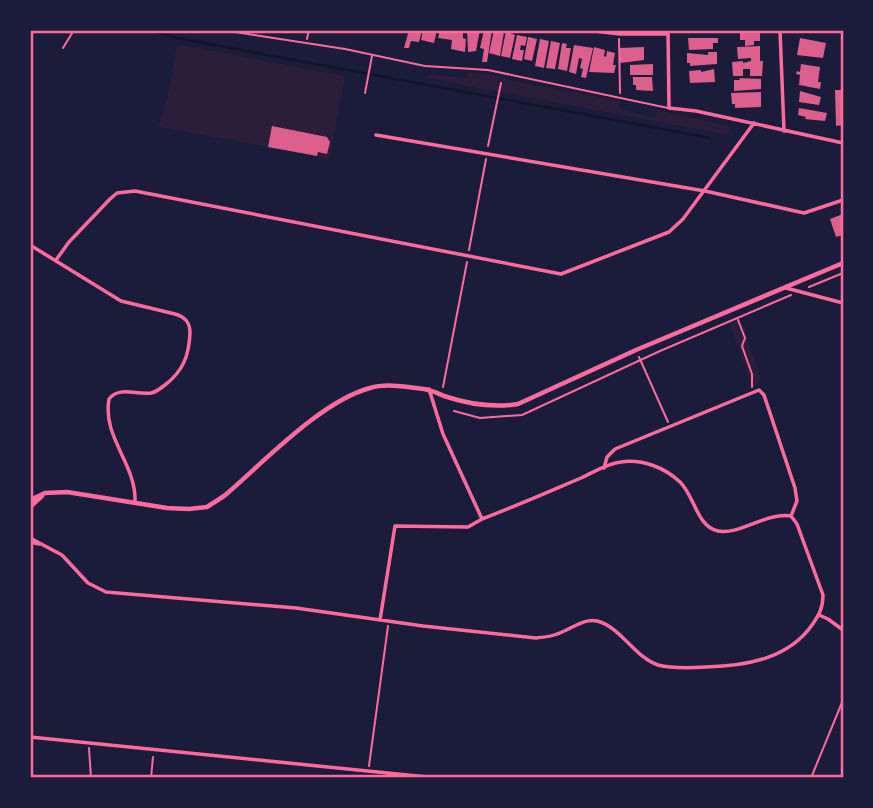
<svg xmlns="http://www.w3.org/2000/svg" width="873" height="808" viewBox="0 0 873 808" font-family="Poppins,sans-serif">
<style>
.green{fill:#2a1e3b}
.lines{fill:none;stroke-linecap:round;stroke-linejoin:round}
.stream{stroke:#12122b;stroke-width:2.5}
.building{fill:#dd5f8e}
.path{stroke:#ff6b9d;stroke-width:2}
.service{stroke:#ff6b9d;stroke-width:2}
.minor{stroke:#ff6b9d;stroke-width:3.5}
.tertiary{stroke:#ff6b9d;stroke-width:4.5}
.neatline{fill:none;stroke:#ff6b9d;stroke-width:2.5}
</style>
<rect width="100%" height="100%" fill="#1b1b3a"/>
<path class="green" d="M177,44L345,76L329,161L317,156L158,127L167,100Z
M468,72L498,76L513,81L620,101L618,109L656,118L657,110L732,127L727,135L426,78L427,74L467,78Z
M741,320L761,378L757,386L752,388L730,324Z"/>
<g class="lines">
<path class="stream" d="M149,30L177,38L710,138"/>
</g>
<path class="building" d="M409,30H422L419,42L411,41L409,48H404Z
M423,30H437L434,43L421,40Z
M440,30H452L454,32V30H463V38L466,39L465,52L451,49L452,40L438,38Z
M467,30H480L476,51L468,52Z
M484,30H492L487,62H482L484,49L480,48Z
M494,30L504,32L500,56L489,53Z
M506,31L515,35L510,58L501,56Z
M760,31V41H754V45L745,46V40H740V32Z
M517,35L527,37L525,46L521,45L520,50H524L522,61L512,59Z
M528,37L537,39L532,61L524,59Z
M688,38H718V43H713V49L689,50Z
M800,38L826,43L823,58L797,55Z
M540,39L549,41L544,68L535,66Z
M551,41L560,43L555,69L546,68Z
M562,43L567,44L566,48H571L567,71L558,69Z
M574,45L593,48L586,78L581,77L583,69L580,68L582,59L579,58L576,74L569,72Z
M760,46V61H763L762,76H750V69H743V76H733L732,62L743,61V63L751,61V58L738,59L737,47Z
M594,47L605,50L604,56L606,57L607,51L615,53L613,65H616L614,73L589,72Z
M644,47V60L620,63L619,48Z
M708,52H717V64L690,66V63H687V53L708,55Z
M653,64V75H630V65Z
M801,64L820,67L818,82H821L820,89L799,85L800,75L796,74L797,71L800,72Z
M714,69L715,82L690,83L689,71L701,70V72Z
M633,77H652L653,91L636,90V85H633Z
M739,78L761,79V89L734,91V80H740Z
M835,90H843V125L836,126Z
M800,91L821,97L819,105L799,102Z
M761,92V107L735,108V104H732L731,93Z
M799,108L827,113L825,121L805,119L806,117L798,115Z
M272,126L327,137L330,142L327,154L318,152L317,156L268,147Z
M843,214V235L836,237L830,219Z"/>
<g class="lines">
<path class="path" d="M307,39L309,30
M619,39L620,93
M488,146L501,83
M469,250L486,159
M809,287L843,273
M738,320L745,338L742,346L752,374V387
M639,357L668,422
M443,387L467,262
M454,411L480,418L522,415L660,351L791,295
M89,748L91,778
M369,766L388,626
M151,778L153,757
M811,778L843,700"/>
<path class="service" d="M222,30L345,49L425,66L488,70L668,108
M818,30L843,32
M63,48L74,30
M365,93L372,56"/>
<path class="minor" d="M586,30L620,34H668
M668,30L669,108L696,111L843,143
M780,30L784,131
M376,135L705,191L804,213L843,200
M30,245L121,301L175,314C185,317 190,322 190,333C189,356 183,371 165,385C160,389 156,392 151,393C136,395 119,386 109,399C102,438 137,464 135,503
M56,260L69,242L110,199L117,193L135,191L561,274L669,232L683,219L754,123
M786,288L843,303
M429,389L443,434L482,519
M604,468L607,457L615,449L759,390L764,395L795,488L797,501L791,516
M30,538L62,555L88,583L106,592L296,608L423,626L536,638C543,637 550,637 557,634C570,630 583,618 597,621C621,627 634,657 658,665C674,669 691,668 706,667C746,666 788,659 812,625C819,615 823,608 823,595L797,524L791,516
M30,542L39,544
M819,615L828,619L843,630
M380,620L395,526L468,527L482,519C516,506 548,492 581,478C594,472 608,463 621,462C642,459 664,467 680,482C694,495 697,527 718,531C741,535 766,512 791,516
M30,737L437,778"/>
<path class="tertiary" d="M30,500L45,493L67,492L167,508L189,509L207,507L224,496C263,463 321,401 370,388C386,383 408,387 424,389C431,390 437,393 444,396C468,404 493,408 518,404L636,350L843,263
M30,507L42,496"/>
</g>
<rect width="873" height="808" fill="none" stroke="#1b1b3a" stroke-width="63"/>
<rect x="32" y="32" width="810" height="744" class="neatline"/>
</svg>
